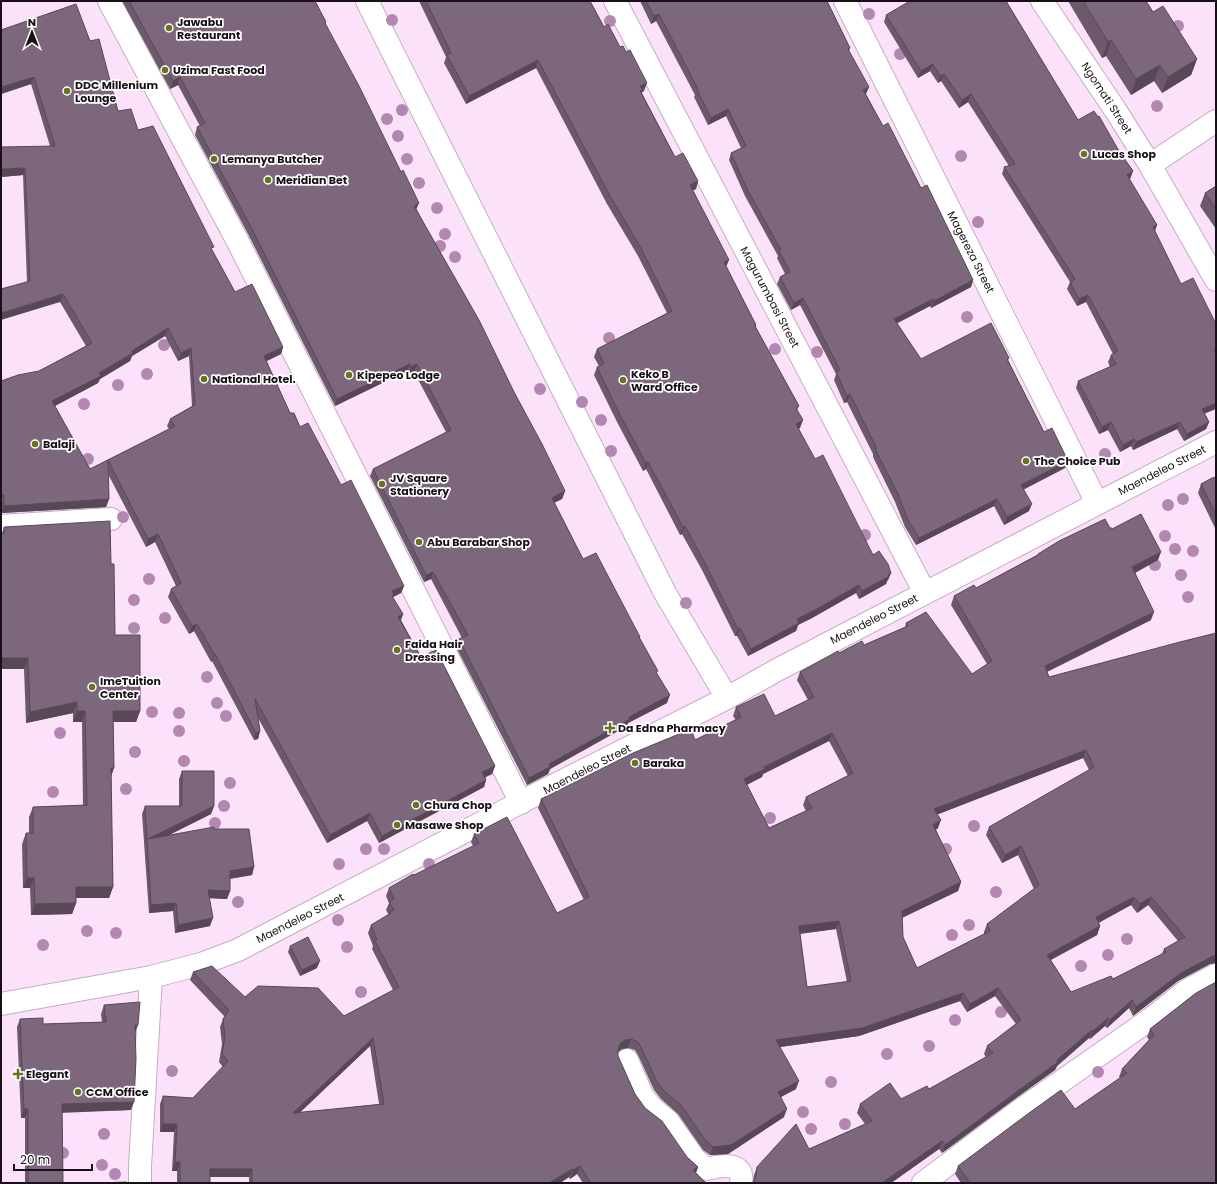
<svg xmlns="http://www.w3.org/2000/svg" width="1217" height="1184" viewBox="0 0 1217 1184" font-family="Poppins,sans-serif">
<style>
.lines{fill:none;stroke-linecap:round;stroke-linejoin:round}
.minor-casing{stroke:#c5adc4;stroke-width:24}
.minor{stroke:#fff;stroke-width:22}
.tree{fill:#b287b1}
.wall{fill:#6c596b;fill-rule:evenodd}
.shaded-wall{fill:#584857}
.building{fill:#7d677c;stroke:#584857;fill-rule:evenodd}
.poi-dot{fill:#67731e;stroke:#fff;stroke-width:1.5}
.labels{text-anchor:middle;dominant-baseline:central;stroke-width:3.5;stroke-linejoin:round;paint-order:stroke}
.poi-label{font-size:11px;font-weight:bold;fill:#181018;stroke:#fff;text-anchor:start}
.street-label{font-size:11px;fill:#181018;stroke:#fff}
</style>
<rect width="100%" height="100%" fill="#fbe2fa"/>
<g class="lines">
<g class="minor-casing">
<path id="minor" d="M109,1L237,240L521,803
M367,1L665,593L727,698
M615,1L925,593
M845,1L1097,503
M1042,1L1116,111L1150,165L1216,280
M1150,165L1216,121
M1,526L111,519
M1,1004L151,977L201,964L238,950L529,798L727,698L777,670L1216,442
M627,1060L643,1097L652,1108L668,1121L694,1158L706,1169C720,1166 745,1160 741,1183
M140,1183V1166L151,977
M923,1183L1019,1111L1152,1018L1186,991L1216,975"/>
</g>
<use href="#minor" class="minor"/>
</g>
<g class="tree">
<circle cx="869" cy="14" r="6"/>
<circle cx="392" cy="20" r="6"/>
<circle cx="610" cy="21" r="6"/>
<circle cx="1178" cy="26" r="6"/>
<circle cx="900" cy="54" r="6"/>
<circle cx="1157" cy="106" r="6"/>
<circle cx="402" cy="110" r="6"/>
<circle cx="387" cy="119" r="6"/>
<circle cx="398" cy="136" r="6"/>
<circle cx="961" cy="156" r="6"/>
<circle cx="407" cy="159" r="6"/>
<circle cx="419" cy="183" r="6"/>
<circle cx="437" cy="208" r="6"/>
<circle cx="978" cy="222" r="6"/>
<circle cx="445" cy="234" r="6"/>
<circle cx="440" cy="246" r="6"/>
<circle cx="455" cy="257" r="6"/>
<circle cx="967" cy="317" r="6"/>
<circle cx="609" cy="338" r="6"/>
<circle cx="164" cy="345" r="6"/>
<circle cx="775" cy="349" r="6"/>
<circle cx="817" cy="352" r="6"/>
<circle cx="147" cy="374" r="6"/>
<circle cx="118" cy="385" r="6"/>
<circle cx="540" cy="389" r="6"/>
<circle cx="582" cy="402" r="6"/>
<circle cx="84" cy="404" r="6"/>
<circle cx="601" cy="420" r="6"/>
<circle cx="611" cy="451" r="6"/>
<circle cx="1105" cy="454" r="6"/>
<circle cx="88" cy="459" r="6"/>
<circle cx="1183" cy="499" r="6"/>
<circle cx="1168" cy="505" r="6"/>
<circle cx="123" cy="517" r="6"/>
<circle cx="865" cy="535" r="6"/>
<circle cx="1165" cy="536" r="6"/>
<circle cx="1175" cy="549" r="6"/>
<circle cx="1193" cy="551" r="6"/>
<circle cx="1155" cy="565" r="6"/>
<circle cx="1181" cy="575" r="6"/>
<circle cx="149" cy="579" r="6"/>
<circle cx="1188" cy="597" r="6"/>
<circle cx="134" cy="600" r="6"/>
<circle cx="686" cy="603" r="6"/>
<circle cx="165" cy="618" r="6"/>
<circle cx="134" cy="628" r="6"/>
<circle cx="207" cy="677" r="6"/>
<circle cx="217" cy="703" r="6"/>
<circle cx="152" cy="712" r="6"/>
<circle cx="179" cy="713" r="6"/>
<circle cx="226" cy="716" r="6"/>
<circle cx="179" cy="731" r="6"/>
<circle cx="60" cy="733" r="6"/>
<circle cx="135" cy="752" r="6"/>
<circle cx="184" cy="761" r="6"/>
<circle cx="230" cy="783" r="6"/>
<circle cx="126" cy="789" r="6"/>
<circle cx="53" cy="792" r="6"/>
<circle cx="224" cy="806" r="6"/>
<circle cx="770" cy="818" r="6"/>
<circle cx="215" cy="823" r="6"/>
<circle cx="974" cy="826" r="6"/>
<circle cx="366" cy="849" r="6"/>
<circle cx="384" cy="849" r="6"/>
<circle cx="946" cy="849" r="6"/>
<circle cx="339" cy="864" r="6"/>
<circle cx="429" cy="864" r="6"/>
<circle cx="996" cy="892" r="6"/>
<circle cx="238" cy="902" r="6"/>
<circle cx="338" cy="920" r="6"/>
<circle cx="969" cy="925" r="6"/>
<circle cx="87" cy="931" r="6"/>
<circle cx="116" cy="933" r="6"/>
<circle cx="952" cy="935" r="6"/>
<circle cx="1127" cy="939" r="6"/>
<circle cx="43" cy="945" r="6"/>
<circle cx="347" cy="947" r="6"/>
<circle cx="1108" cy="955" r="6"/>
<circle cx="1081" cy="966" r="6"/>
<circle cx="361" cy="992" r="6"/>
<circle cx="1001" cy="1012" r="6"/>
<circle cx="955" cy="1020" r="6"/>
<circle cx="929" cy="1046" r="6"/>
<circle cx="887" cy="1054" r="6"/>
<circle cx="172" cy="1071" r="6"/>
<circle cx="1098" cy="1072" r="6"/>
<circle cx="831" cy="1082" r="6"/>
<circle cx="803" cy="1112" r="6"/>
<circle cx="845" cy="1124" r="6"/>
<circle cx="811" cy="1129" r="6"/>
<circle cx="104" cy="1134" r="6"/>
<circle cx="63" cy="1153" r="6"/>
<circle cx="102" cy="1165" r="6"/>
<circle cx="115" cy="1174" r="6"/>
</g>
<path class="wall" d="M122,1H315L326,22V25L417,210L514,392L565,491L562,499L554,503L583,559L640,637V639L657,674L667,703L628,723L627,726L550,769L548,774L527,785L456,647L459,639L462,638L431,579L424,582L370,476L373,469L446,432L414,372L409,374L407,371L335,406L248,234L195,135L197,127L200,126L178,85L170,89Z
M419,1H590L604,27L644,91L642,92V93L675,157L698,181L696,189L693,190L726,267L756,325V328L799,406L797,410L800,428L798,429L815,459L873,555L891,573L888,580L887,581L886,584L859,599L856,593L812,618L798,625L796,631L748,656L737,636H735L702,570L682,534L680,535L646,469L643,471L617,422L594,375L597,367L599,366L594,357L597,349L667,313L638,256L607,204L536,68L466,104L444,63L446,57Z
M640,1H827L850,48L849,51L866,94L883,126L921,188L973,280L971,287L931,308L930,306L897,323L921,359L1009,358L1008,360L1044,432L1068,461L1065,468L1024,489L1029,511L1004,525L994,506L916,545L905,527L895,502L873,457V454L847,402L844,403L834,380L836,374L800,305L791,310L777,284L780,277L785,274L777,258L778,256L745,196L729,160L731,153L741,148L726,116L708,125L694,97L695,95L656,21L651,24Z
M907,1H1006L1078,120L1119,151L1133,171L1130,179H1129L1157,225L1155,231L1205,414L1209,422L1206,429L1184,441L1177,429L1133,450L1131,446L1120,452L1108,430L1099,434L1076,388L1078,381L1110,367L1108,362L1111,355L1113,354L1086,302L1077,306L1067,289L1070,282L1002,174L1004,167L1009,166L968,102L959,108L941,81L938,83L930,71L918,78L884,22L886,15L908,2Z
M1068,1H1146L1153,12L1197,59L1191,75L1162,93L1154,81L1131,95L1106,56L1102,58Z
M1,30L90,41L118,111L138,130L212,250L235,292L283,347L281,354L266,361L290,413L341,485L404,586L401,593L393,597V598L403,614L401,620L421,657L495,766L492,774L485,777L486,780L484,787L379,843L367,821L327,843L258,718L260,731L258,739L254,740L212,661L211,662L194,631L189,634L168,597L171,589L176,586L155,542L146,547L108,474L109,499L106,507L1,513L2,502L39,371L86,346L60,302L27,282L23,175L1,177L50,146L31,84L1,94ZM165,336L178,361L189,356L192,406L170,419L167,426L169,429L90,469L55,406L98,383L100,379L130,361L132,356Z
M1216,186V229L1200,206L1205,193Z
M1216,477V530L1198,493L1201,484Z
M4,527L111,564L115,635L140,711L136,722H113L114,768L111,776L113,887L109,898H76V903L72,914L31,915L30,888H23L22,844L26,833H29V817L33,807L83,806L82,722H73V713L26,723L24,669H1V533H2Z
M1110,528L1112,529L1158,560L1135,573L1151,620L1047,672L1049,677L1216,633V963L1210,964L1178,981L1133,1016L1129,1008L1107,1028L1105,1026L1090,1039L1089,1038L1057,1066L1055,1070L1012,1101L942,1153L939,1149L891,1183H753V1182L754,1175L757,1167L809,1149L865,1124L857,1113L860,1104L901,1099L929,1089L986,1057L984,1054L987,1046L1016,1024L995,996L967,1012L960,1001L859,1036L780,1047L796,1089L781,1097L784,1117L728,1154L710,1155L703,1150L678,1114L661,1099L654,1090L638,1055L635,1050L628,1048L622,1049L618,1052V1056L635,1094L645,1108L687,1157L698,1167L696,1173L706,1183H583L577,1174L570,1179L569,1177L560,1183H249V1177H210V1183H177V1171H172L174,1132H160V1104L163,1096L193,1098L223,1067L219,1062L222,1044L220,1027L223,1019L225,1017L190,980L193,972L245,997L344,1016L393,990L372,949L373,946L368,933L371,925L389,915L386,910L389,903L386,896L389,888L473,846L471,842L474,834L557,913L584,900L538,808L541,799L695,740L736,720L733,716L736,707L775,716L808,700L797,680L800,672L839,653L864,645L905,627L906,623L972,674L987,664L951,605L954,596L976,588L1037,555L1038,554ZM829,741L848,776L806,797L803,805L806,811L769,828L746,785L762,777L763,774ZM1083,758L1089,770L989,827L986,835L1002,863L1018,855L1034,889L987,924L984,932V934L917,968L903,937L902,918L958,891L961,882L936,830L938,828V814ZM1131,905L1137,913L1148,905L1178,941L1164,949L1162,954L1113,979L1071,992L1051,960L1097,935L1100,926L1098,923ZM836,929L847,982L807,987L800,934ZM370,1046L379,1104L299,1113Z
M182,771L214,806L211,814L169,835L214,829L254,867L252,875L230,879V891L227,899L210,898V926L175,933L173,911L149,913L142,814L145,806H179V779Z
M290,946L317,968L300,976L288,952Z
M1196,993L1216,1183H961L955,1174L958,1166L1075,1109L1120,1078L1119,1077L1122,1069L1149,1040L1147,1037L1150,1029Z
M104,1005L135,1033L131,1110L62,1112L63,1183H25V1118H21L17,1027L20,1019L43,1024L102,1022L101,1014Z"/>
<path class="shaded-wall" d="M659,14L656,21L651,24L654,16Z
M1111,40L1106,56L1102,58L1108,42Z
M1197,59L1191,75L1162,93L1168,77Z
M538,60L536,68L466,104L469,96Z
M933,64L930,71L918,78L921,71Z
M1160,65L1154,81L1131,95L1136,79Z
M944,74L941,81L938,83L940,76Z
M34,77L31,84L1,94V90L2,87Z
M180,77L178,85L170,89L173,81Z
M647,83L644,91L642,92L640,98V86Z
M869,87L866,94L861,97L863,90Z
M971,94L968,102L959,108L962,100Z
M728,109L726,116L708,125L711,118Z
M25,168L23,175L1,177V169Z
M1133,171L1130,179L1124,183L1127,175Z
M698,181L696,189L687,193L690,185Z
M419,203L416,210L414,206Z
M1157,225L1154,232L1153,227Z
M729,260L726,267L724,262Z
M973,280L971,287L931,308L934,301Z
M63,294L60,302L1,320V313Z
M1088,295L1086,302L1077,306L1079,299Z
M803,298L800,305L791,310L794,303Z
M933,299L930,306L892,326L894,319Z
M168,328L165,336L132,356L130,361L100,379L98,383L49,409L52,401L99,373L132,351Z
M283,347L281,354L261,364L264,356Z
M191,348L189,356L178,361L181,353Z
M410,364L407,371L335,406L337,399Z
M417,364L414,372L409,374L411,367Z
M850,394L847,402L844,403L847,396Z
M1216,403V409L1199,416L1202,409Z
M803,420L800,428L793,432L796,424Z
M1111,422L1108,430L1099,434L1102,427Z
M1180,422L1177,429L1133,450L1136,442Z
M1209,422L1206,429L1184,441L1187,434Z
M1134,439L1131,446L1120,452L1123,445Z
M1068,461L1065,468L1019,492L1021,485Z
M648,462L646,469L643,471L646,463Z
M565,491L562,499L549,505L552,498Z
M1,495H4L2,502H1Z
M109,499L106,507L1,513L4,506Z
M997,499L994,506L916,545L919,538Z
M1032,504L1029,511L1004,525L1007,517Z
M685,526L682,534L680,535L683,527Z
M158,534L155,542L146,547L148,539Z
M1161,552L1158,560L1129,576L1132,567Z
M433,572L431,579L424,582L426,575Z
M891,573L888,580L887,581L886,584L859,599L862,591Z
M859,585L856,593L812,618L798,625L796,631L748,656L751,649L797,619Z
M404,586L401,593L393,597L391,603L392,591Z
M1154,612L1151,620L1042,674L1045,666Z
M403,614L400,622L398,617Z
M197,624L194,631L189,634L192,626Z
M740,628L737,636H735L738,629Z
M214,654H215L212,661L211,662Z
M1,658H28L24,669H1Z
M670,695L667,703L628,723L627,726L550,769L548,774L527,785L529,778L549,764L629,717Z
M77,702L73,713L26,723L30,712Z
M77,711H85L82,722H73Z
M113,711H140L136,722H109Z
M260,731L258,739L254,740L256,733Z
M832,733L829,741L763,774L762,777L741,788L744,779L764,767Z
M1086,750L1083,758L931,817L934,809Z
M495,766L492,774L480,780L482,772Z
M111,768H114L110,779Z
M486,780L484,787L379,843L382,836Z
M214,806L211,814L147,846L148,839Z
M370,813L367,821L327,843L330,835Z
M941,820L938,828L930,833L933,825Z
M1021,846L1018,855L1002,863L1005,855Z
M254,867L252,875L227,879L230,871Z
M27,878H34L30,888H23Z
M961,882L958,891L899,919L902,911Z
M76,887H113L109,898H72Z
M208,890L230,891L227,899L206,898Z
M1134,897L1131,905L1093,926L1096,917Z
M1151,897L1148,905L1137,913L1140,904Z
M76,903L72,914L31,915L35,904Z
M176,903L173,911L149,913L151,905Z
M213,918L210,926L175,933L178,925Z
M839,921L836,929L796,934L799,926Z
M1100,926L1097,935L1044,963L1047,955Z
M1216,955V963L1210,964L1178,981L1133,1016L1136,1007L1181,973L1213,956Z
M320,961L317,968L300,976L302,970Z
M998,988L995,996L967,1012L970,1004Z
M963,993L960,1001L859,1036L773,1048L776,1040Z
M1132,1000L1129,1008L1107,1028L1110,1020Z
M1108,1018L1105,1026L1090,1039L1093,1031Z
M135,1025H138L135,1033Z
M1092,1030L1089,1038L1057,1066L1055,1070L1012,1101L942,1153L945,1145L1057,1060Z
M373,1038L370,1046L290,1122L293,1113Z
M631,1039L628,1048L622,1049L617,1052L620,1044L625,1040Z
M799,1081L796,1089L775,1100L778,1092Z
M134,1102L131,1110L59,1113L62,1104Z
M24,1109H28L25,1118H21Z
M787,1109L784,1117L728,1154L710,1155L713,1147Z
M163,1124H177L174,1132H160Z
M942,1141L939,1149L891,1183H883Z
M175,1162H180L177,1171H172Z
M580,1166L577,1174L570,1179L573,1170Z
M698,1167L695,1175L693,1170Z
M210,1169H252L249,1177H207Z
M572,1169L569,1177L560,1183H549Z"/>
<path class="building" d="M129,1H315L326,22L325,23L359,86L401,172L403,170L419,203L414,206L479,320L514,392L542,444L565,491L552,498L583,559L596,553L640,637H639L658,671L656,672L670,695L629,717L630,719L549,764L550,767L529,778L459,639L468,635L433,572L426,575L373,469L451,430L417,364L411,367L410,364L337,399L251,227L197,127L205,123L180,77L173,81Z
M426,1H590L604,27L608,24L620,47L623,46L626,52L630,50L647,83L640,86L643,90L640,91L675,157L683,153L698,181L690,185L729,260L724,262L756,325L755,326L799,406L796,408L803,420L796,424L815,459L823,455L873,555L879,551L888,564L891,573L888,575V577L862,591L859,585L815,610L797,619L799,623L751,649L740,628L738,629L705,563L685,526L683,527L648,462L646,463L620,415L597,367L604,364L597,349L672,311L641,248L610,196L538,60L469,96L447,55L451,53Z
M646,1H827L850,48L848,49L869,87L863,90L883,126L888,123L921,188L927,185L973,280L934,301L933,299L894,319L921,359L991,323L1009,358L1007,359L1044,432L1052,428L1068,461L1021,485L1032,504L1007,517L997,499L919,538L908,520L898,494L875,449H877L850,394L847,396L836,372L840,370L803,298L794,303L780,277L790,272L779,251L781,250L747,189L731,153L746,146L728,109L711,118L697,90L698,89L659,14L654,16Z
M910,1H1006L1078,120L1094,111L1098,117L1099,116L1119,151L1133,171L1127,175L1157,225L1153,227L1181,284L1193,278L1216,324V349L1214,350L1216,353V403L1202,409L1209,422L1187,434L1180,422L1136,442L1134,439L1123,445L1111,422L1102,427L1078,381L1116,364L1111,355L1118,351L1088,295L1079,299L1070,282L1075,279L1004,167L1015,164L971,94L962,100L944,74L940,76L933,64L921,71L886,15Z
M1083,1H1146L1153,12L1163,6L1197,59L1168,77L1160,65L1136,79L1111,40L1108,42Z
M76,4L90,41L99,39L118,111L131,109L138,130L153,126L214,247L211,248L235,292L252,284L283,347L264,356L290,413H294L300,427L308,423L341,485L351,480L404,586L392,591L394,595L392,596L403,614L398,617L421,657L436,650L495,766L482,772L486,780L382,836L370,813L330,835L255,699L260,731L256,733L215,654H214L197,624L192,626L171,589L181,583L158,534L148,539L108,460L109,499L4,506V495H1V381L18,375L39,371L92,343L63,294L1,313V289L30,281L25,168L1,169V147L55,146L34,77L2,87L1,84V30ZM168,328L181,353L191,348L195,405L170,419L175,426L90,469L52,401L101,376L99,373L133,353L132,351Z
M1216,186V209L1205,193Z
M1216,477V515L1201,484L1212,478Z
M1141,514L1161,552L1132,567L1154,612L1045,666L1049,677L1180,642L1216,633V955L1213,956L1181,973L1136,1007L1132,1000L1110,1020L1108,1018L1093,1031L1092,1030L1057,1060L1058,1062L1015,1093L945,1145L942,1141L883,1182L884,1183H753L754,1182L756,1175L757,1167L796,1124L809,1149L872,1121L860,1104L890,1083L901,1099L927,1086L929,1089L993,1053L987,1046L1021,1020L998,988L970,1004L963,993L862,1028L776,1040L799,1081L778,1092L787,1109L731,1145L713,1147L706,1141L681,1105L664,1091L657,1082L641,1047L638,1042L631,1039L625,1040L620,1044L618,1050V1056L635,1094L645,1108L662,1121L687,1157L698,1167L693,1170L706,1183H591L580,1166L573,1170L572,1169L549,1183H252V1169H210V1183H180V1162H175L177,1124H163V1096L193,1098L228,1061L222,1054L225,1036L223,1019L229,1010L193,972L212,966L245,997L258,986L318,988L344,1016L399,987L375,941L377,940L371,925L391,913L390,912L394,910L389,902L394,899L389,888L413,874L414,875L479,843L474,834L507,817L557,913L589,897L541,799L633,753L691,729L695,740L741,717L736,707L764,694L775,716L814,697L800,672L838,651L839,653L862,641L864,645L908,626L906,623L926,612L972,674L992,661L954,596L974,585L976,588L1038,555V554L1059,541L1105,519L1110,528H1112V529ZM832,733L853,773L806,797L812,808L769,828L744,779L765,769L764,767ZM1086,750L1094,767L989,827L1005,855L1021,846L1039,885L987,924L990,931L917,968L903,937L902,911L961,882L933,825L941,820L934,809ZM1134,897L1140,904L1151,897L1185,937L1164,949L1166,952L1113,979L1111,976L1071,992L1047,955L1100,926L1096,917ZM839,921L851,981L807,987L799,926ZM373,1038L384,1104L293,1113Z
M110,521L111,564H114L115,635H140V711H113L114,768H111L113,887H76V903L35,904L34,878H27L26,833H33V807L87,805L85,711H77V702L30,712L28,658H1V533H4V527Z
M182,771H214V806L148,839L214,827V829H249L254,867L230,871V891L208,890L213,918L178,925L176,903L151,905L145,806H182Z
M308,937L320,961L302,970L290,946Z
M1216,982V1183H970L958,1166L1029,1113L1061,1090L1075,1109L1127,1073L1122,1069L1154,1035L1150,1029L1196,993Z
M140,1002L138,1025H135L136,1059L134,1102L62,1104L63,1183H28V1109H24L20,1019L43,1018V1024L106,1022L104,1005Z
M126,1182V1183H100Z"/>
<g class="poi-dot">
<circle cx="169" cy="28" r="4"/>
<circle cx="165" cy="70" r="4"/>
<circle cx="67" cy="91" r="4"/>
<circle cx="1084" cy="154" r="4"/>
<circle cx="214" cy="159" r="4"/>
<circle cx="268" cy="180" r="4"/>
<circle cx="349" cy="375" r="4"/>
<circle cx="204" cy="379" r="4"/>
<circle cx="623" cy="380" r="4"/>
<circle cx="35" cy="444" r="4"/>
<circle cx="1026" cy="461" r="4"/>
<circle cx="382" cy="484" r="4"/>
<circle cx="419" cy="542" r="4"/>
<circle cx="397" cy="650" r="4"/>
<circle cx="92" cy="687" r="4"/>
<path d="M608 722h4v4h4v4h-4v4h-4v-4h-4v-4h4z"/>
<circle cx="635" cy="763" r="4"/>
<circle cx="416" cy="805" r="4"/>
<circle cx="397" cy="825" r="4"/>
<path d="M16 1068h4v4h4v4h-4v4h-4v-4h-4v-4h4z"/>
<circle cx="78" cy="1092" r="4"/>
</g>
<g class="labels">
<g class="poi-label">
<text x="177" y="22">Jawabu<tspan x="177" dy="13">Restaurant</tspan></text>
<text x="173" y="70">Uzima Fast Food</text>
<text x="75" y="85">DDC Millenium<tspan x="75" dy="13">Lounge</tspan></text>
<text x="1092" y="154">Lucas Shop</text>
<text x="222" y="159">Lemanya Butcher</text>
<text x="276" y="180">Meridian Bet</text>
<text x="631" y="374">Keko B<tspan x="631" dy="13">Ward Office</tspan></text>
<text x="357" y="375">Kipepeo Lodge</text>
<text x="212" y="379">National Hotel.</text>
<text x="43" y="444">Balaji</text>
<text x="1034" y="461">The Choice Pub</text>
<text x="390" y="478">JV Square<tspan x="390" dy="13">Stationery</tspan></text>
<text x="427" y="542">Abu Barabar Shop</text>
<text x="405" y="644">Faida Hair<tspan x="405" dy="13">Dressing</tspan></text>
<text x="100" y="681">ImeTuition<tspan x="100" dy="13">Center</tspan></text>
<text x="618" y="728">Da Edna Pharmacy</text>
<text x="643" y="763">Baraka</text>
<text x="424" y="805">Chura Chop</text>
<text x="405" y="825">Masawe Shop</text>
<text x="26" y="1074">Elegant</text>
<text x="86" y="1092">CCM Office</text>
</g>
<g class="street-label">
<text transform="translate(1107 98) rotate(57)">Ngomati Street</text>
<text transform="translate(971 252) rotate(63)">Magereza Street</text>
<text transform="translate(770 297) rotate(62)">Magurumbasi Street</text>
<text transform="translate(1162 470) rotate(-27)">Maendeleo Street</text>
<text transform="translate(874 619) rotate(-27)">Maendeleo Street</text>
<text transform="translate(587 769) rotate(-27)">Maendeleo Street</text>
<text transform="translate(300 918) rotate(-27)">Maendeleo Street</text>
</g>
</g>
<rect width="1217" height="1184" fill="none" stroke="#181018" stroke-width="4"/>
<g transform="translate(32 32)" stroke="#ffffff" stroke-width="3" paint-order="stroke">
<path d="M0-3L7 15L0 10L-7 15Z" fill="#181018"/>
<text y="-6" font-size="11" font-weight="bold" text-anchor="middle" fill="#181018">N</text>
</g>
<path d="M14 1164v6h78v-6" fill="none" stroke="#181018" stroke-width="2"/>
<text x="20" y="1164" font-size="12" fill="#181018" stroke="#ffffff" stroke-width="3" paint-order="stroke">20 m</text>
</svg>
